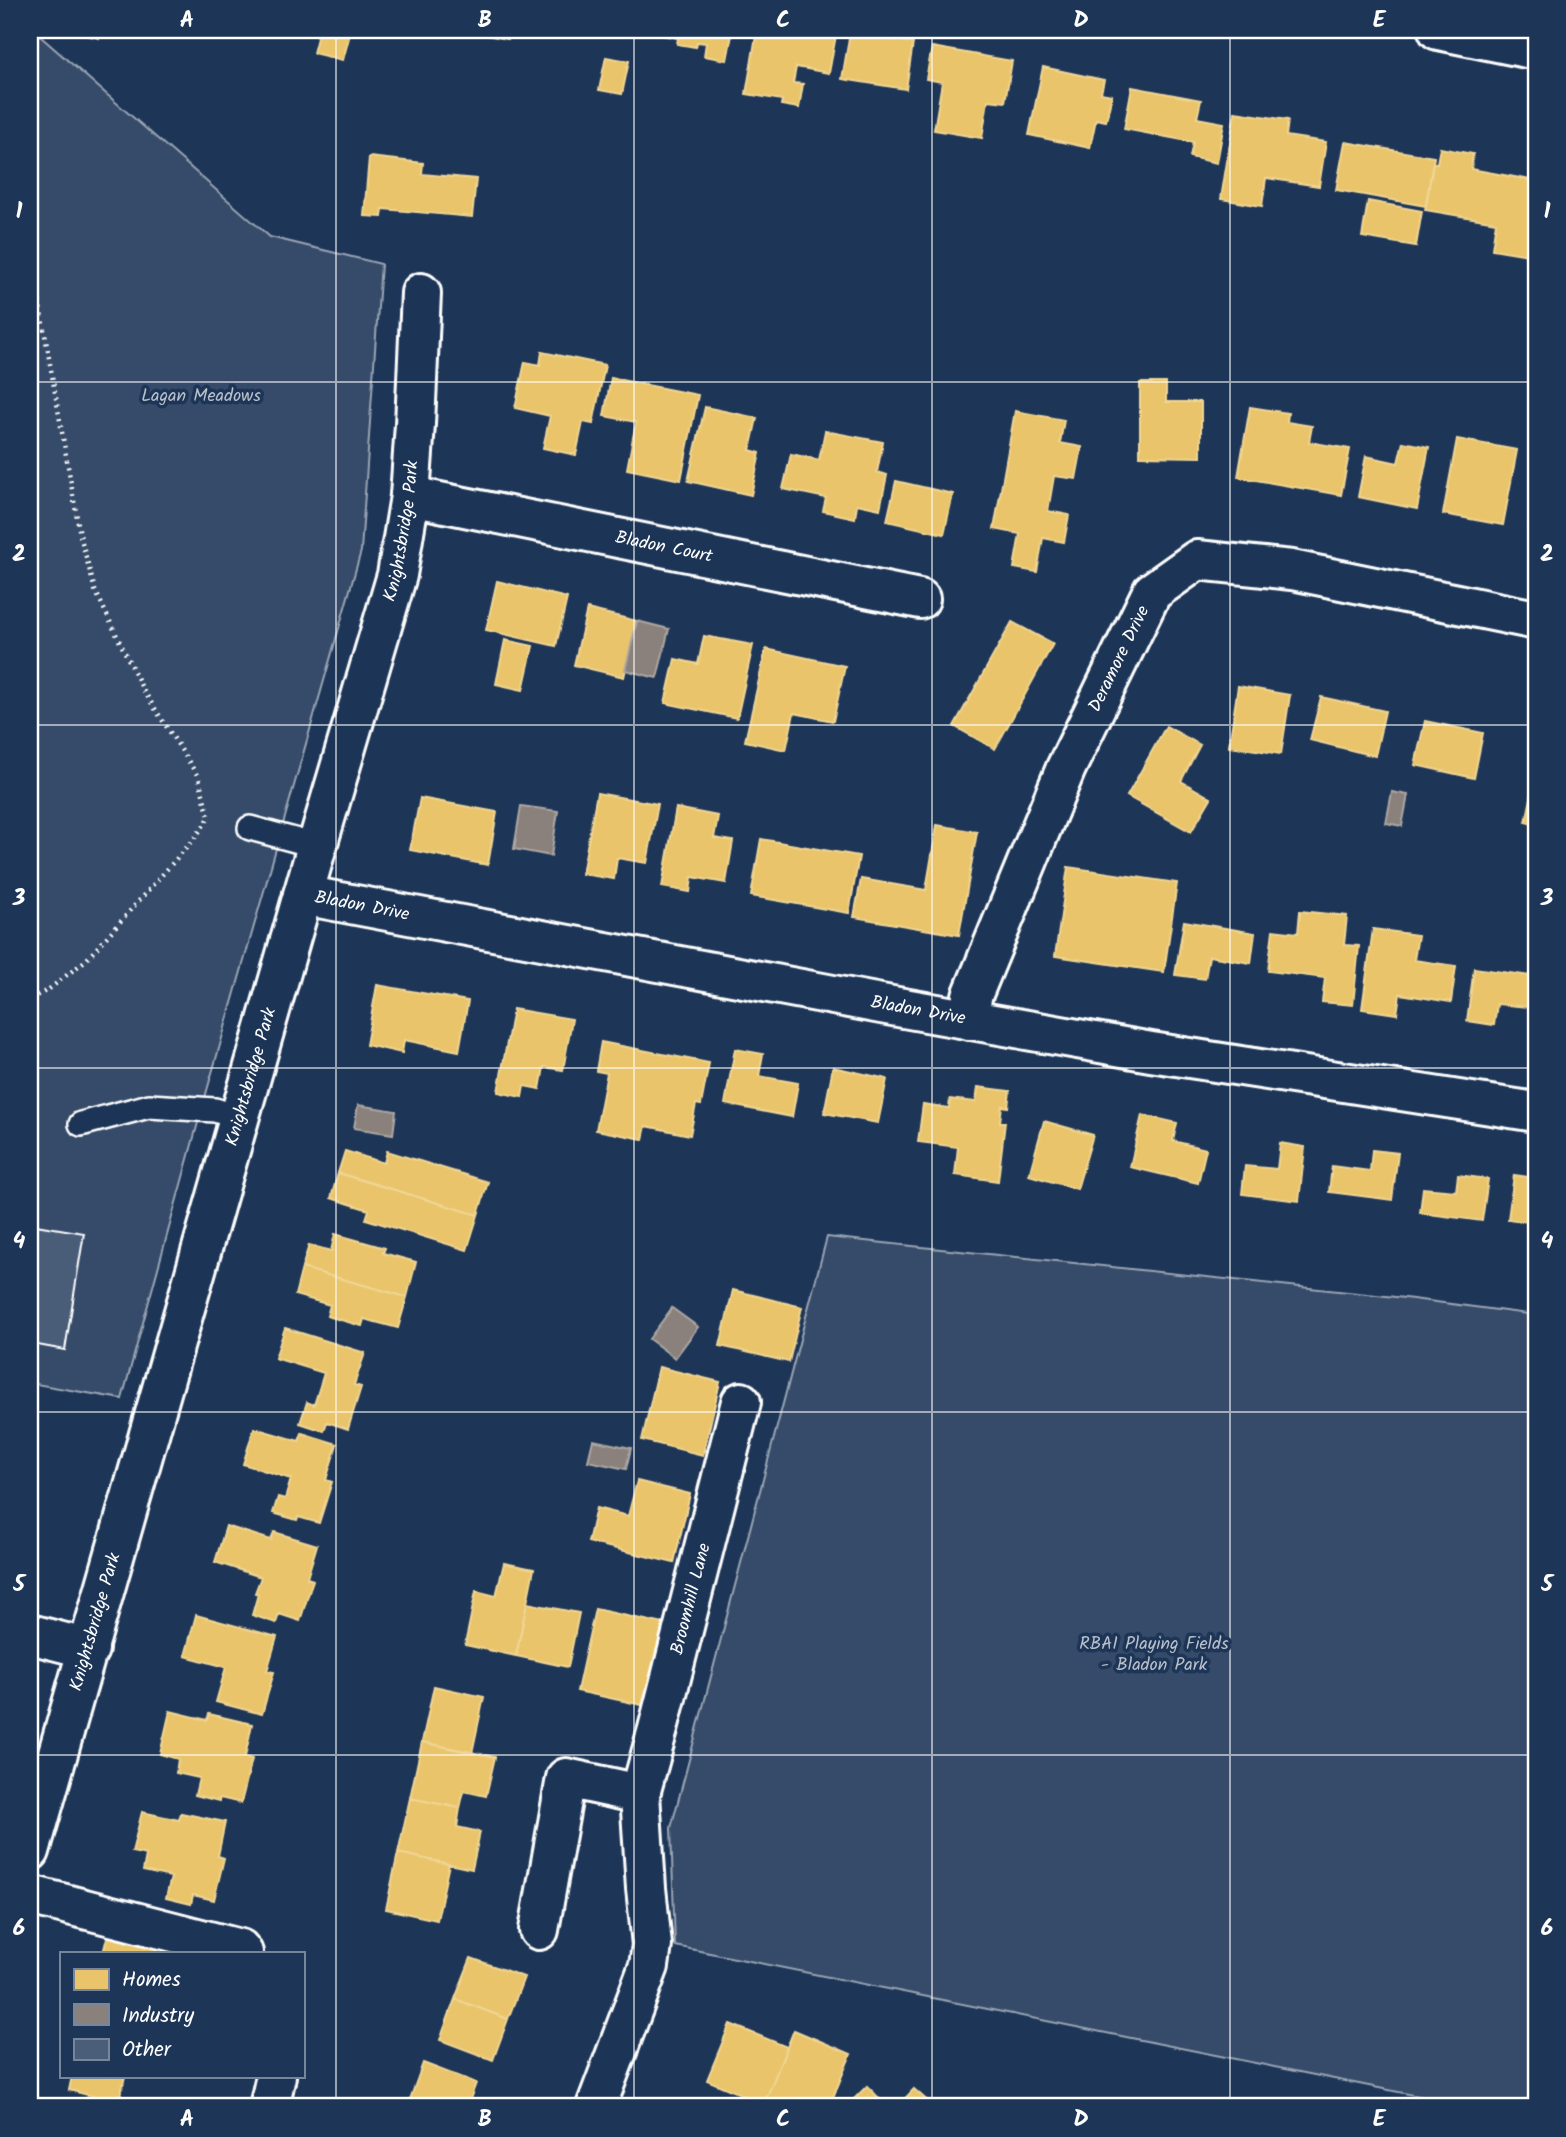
<svg xmlns="http://www.w3.org/2000/svg" width="1566" height="2137" viewBox="0 0 1566 2137" font-family="Kalam,sans-serif">
<style>
.green{fill:#364b69;stroke:#9aa5b4;stroke-width:2}
.homes{fill:#e9c46a;stroke:#f0d697;stroke-width:2}
.industry{fill:#8a817c;stroke:#ada7a3;stroke-width:2}
.building{fill:#4a5d79;stroke:#fff;stroke-width:2}
.lines{fill:none;stroke-linecap:round;stroke-linejoin:round}
.lane-casing{stroke:#fff;stroke-width:28}
.street-casing{stroke:#fff;stroke-width:44}
.path{stroke:#fff;stroke-width:4.5;stroke-dasharray:2 5;stroke-linecap:butt}
.lane{stroke:#1d3557;stroke-width:23}
.street{stroke:#1d3557;stroke-width:38}
.grid{fill:none;stroke:#fff;stroke-width:2;stroke-opacity:0.55}
.labels{text-anchor:middle;dominant-baseline:central;stroke-width:7;stroke-linejoin:round;paint-order:stroke}
.park-label{font-size:18px;fill:#b9c0ca;stroke:#1d3557}
.street-label{font-size:18px;fill:#fff;stroke:#1d3557}
.neatline{fill:none;stroke:#fff;stroke-width:2.5}
.grid-label{font-size:23px;text-anchor:middle;font-weight:bold;fill:#fff}
</style>
<rect width="100%" height="100%" fill="#1d3557"/>
<filter id="ink" filterUnits="userSpaceOnUse"><feTurbulence type="fractalNoise" baseFrequency=".0143" numOctaves="2"/><feDisplacementMap in="SourceGraphic" scale="14" xChannelSelector="R" yChannelSelector="G"/><feConvolveMatrix kernelMatrix="1 2 1 2 8 2 1 2 1" color-interpolation-filters="sRGB"/></filter>
<g filter="url(#ink)">
<path class="green" d="M30,30H33L270,237L381,264L361,551L202,1108L122,1399L30,1383Z
M827,1237L1405,1298L1536,1315V2107H1473L675,1946L671,1828Z"/>
<path class="homes" d="M64,30H101L99,38Z
M319,30H351L343,60L313,53Z
M460,30H510L508,39Z
M656,30H733L727,60L704,56L706,43L697,42L696,47L677,44L678,38L656,34Z
M757,30H837L829,73L796,67L793,83L803,84L799,108L781,105L782,100L746,94Z
M850,33L913,43L906,89L842,79Z
M932,47L1012,61L1005,102L988,100L982,138L934,130L942,82L926,79Z
M606,57L629,61L622,94L599,90Z
M1043,67L1104,80L1101,93L1112,95L1106,121L1096,119L1090,148L1029,135Z
M1132,87L1201,100L1197,118L1224,123L1217,163L1190,157L1193,142L1124,129Z
M1235,112L1288,120L1286,136L1326,142L1319,186L1266,178L1262,206L1221,199Z
M1345,142L1434,157L1426,206L1336,190Z
M1440,148L1473,154L1471,169L1536,181V214L1529,255L1492,249L1496,222L1425,210L1433,162L1437,163Z
M369,157L423,163L422,174L476,179L472,217L383,209L382,217L364,216Z
M1368,201L1422,211L1416,246L1362,237Z
M542,352L605,365L593,424L583,422L576,455L543,448L550,416L515,408L525,362L540,365Z
M611,378L698,395L681,480L627,469L636,422L604,416Z
M1140,383H1166V402H1201V457L1140,456Z
M705,407L757,418L750,450L760,453L751,495L688,481Z
M1250,407L1288,413L1287,422L1312,426L1309,442L1350,449L1341,495L1238,477Z
M1015,411L1064,420L1060,443L1082,447L1076,479L1054,476L1048,511L1069,515L1064,542L1043,538L1037,572L1014,568L1020,534L994,529Z
M825,431L883,442L877,472L887,475L880,509L857,504L855,518L823,511L826,498L783,489L791,454L819,460Z
M1457,439L1517,450L1503,525L1443,514Z
M1403,442L1429,447L1417,509L1358,497L1366,456L1398,463Z
M896,481L953,494L944,534L887,521Z
M1535,491H1536V530L1528,529Z
M497,581L567,598L556,646L486,630Z
M587,609L637,621L624,677L574,665Z
M1012,622L1053,644L995,749L954,726Z
M704,636L753,645L737,718L665,703L675,659L698,664Z
M505,640L533,646L523,690L496,684Z
M766,649L845,666L833,721L794,713L786,750L745,741Z
M1238,686L1290,695L1281,754L1229,746Z
M1321,697L1385,711L1375,756L1310,740Z
M1425,721L1483,733L1474,778L1415,765Z
M1166,726L1200,745L1181,781L1211,798L1191,832L1127,796Z
M1536,774V825L1526,822Z
M597,793L658,804L647,863L617,858L614,879L582,874Z
M420,798L497,812L488,865L410,850Z
M676,808L718,816L714,838L733,841L726,883L692,877L690,892L662,887Z
M937,825L977,832L959,935L854,917L861,879L926,890Z
M761,839L859,856L849,913L751,896Z
M1068,867L1177,883L1164,972L1055,956Z
M1300,911L1347,916L1344,945L1359,946L1353,1005L1322,1002L1325,978L1268,971L1273,930L1298,933Z
M1184,921L1255,933L1251,963L1209,956L1205,979L1175,975Z
M1373,929L1418,935L1414,960L1456,966L1451,1002L1400,994L1397,1014L1362,1009Z
M1474,968L1531,976L1527,1007L1497,1004L1494,1025L1467,1021Z
M377,985L468,1001L459,1051L404,1040L402,1053L366,1045Z
M513,1009L572,1019L563,1070L544,1067L540,1089L524,1086L522,1097L498,1092Z
M601,1042L709,1063L701,1105L696,1104L690,1135L646,1126L643,1139L596,1130L607,1073L596,1071Z
M735,1049L763,1054L759,1076L798,1083L792,1117L725,1104Z
M833,1067L887,1079L878,1123L824,1113Z
M978,1087L1010,1091L1008,1107L1002,1106L1000,1122H1005L998,1181L955,1175L958,1147L918,1142L923,1104L949,1108L950,1099L976,1102Z
M1142,1115L1177,1123L1173,1141L1206,1149L1198,1183L1130,1167Z
M1044,1121L1093,1135L1077,1189L1029,1175Z
M1280,1143L1305,1147L1299,1201L1242,1194L1245,1166L1277,1169Z
M1372,1150L1398,1153L1392,1200L1329,1192L1332,1166L1370,1171Z
M345,1151L384,1163L387,1151L488,1182L478,1215L338,1173Z
M338,1173L478,1215L467,1250L366,1219L369,1210L331,1198Z
M1458,1175L1488,1179L1482,1221L1420,1213L1423,1188L1456,1191Z
M1514,1175L1536,1178V1223L1508,1219Z
M335,1234L385,1248L383,1253L416,1262L407,1297L302,1268L309,1245L331,1251Z
M302,1268L407,1297L398,1328L364,1319L362,1326L327,1316L330,1305L295,1295Z
M733,1290L802,1307L789,1362L720,1346Z
M285,1328L365,1353L354,1385L361,1387L348,1429L327,1422L324,1431L300,1423L307,1402L314,1405L324,1373L275,1358Z
M659,1367L720,1382L703,1455L642,1440Z
M254,1428L299,1441L302,1433L337,1444L326,1480L332,1482L319,1523L298,1517L297,1520L273,1513L278,1497L285,1499L291,1479L243,1464Z
M637,1481L690,1494L674,1563L588,1542L596,1508L628,1516Z
M226,1526L271,1540L274,1532L317,1545L307,1578L313,1580L300,1621L279,1614L276,1623L252,1615L258,1594L255,1593L261,1577L215,1562Z
M504,1563L534,1569L516,1656L465,1645L476,1591L496,1596Z
M527,1603L579,1613L568,1667L516,1656Z
M595,1609L673,1626L656,1708L577,1691Z
M196,1615L277,1637L267,1671L274,1672L262,1714L216,1702L226,1667L185,1656Z
M434,1686L484,1697L472,1753L422,1742Z
M170,1711L207,1720L209,1714L252,1724L245,1757L252,1759L241,1803L220,1798L219,1801L195,1795L199,1778L176,1773L178,1759L160,1754Z
M422,1742L495,1757L486,1796L464,1791L460,1808L410,1798Z
M410,1798L460,1808L457,1827L480,1832L472,1869L398,1853Z
M142,1812L179,1820L181,1813L225,1822L218,1856L224,1858L214,1900L193,1895L191,1904L166,1898L171,1877L143,1871L146,1855L132,1852Z
M398,1853L449,1864L437,1920L386,1909Z
M110,1926L160,1939L157,1953H103Z
M471,1958L524,1977L508,2019L455,1999Z
M455,1999L508,2019L493,2060L440,2040Z
M730,2024L787,2047L764,2104L707,2080Z
M794,2030L851,2054L829,2107H772L764,2104Z
M423,2063L476,2083L467,2107H415L408,2105Z
M72,2076H125L119,2103L69,2090Z
M867,2086L888,2107H846Z
M914,2089L931,2104L928,2107H897Z"/>
<path class="industry" d="M637,621L669,629L657,678L625,670Z
M1392,792L1408,795L1402,826L1386,823Z
M521,806L558,811L551,856L514,849Z
M1531,976H1536V1008L1527,1007Z
M358,1105L396,1111L393,1134L354,1128Z
M672,1308L698,1327L675,1358L649,1339Z
M593,1440L631,1448L626,1469L588,1461Z"/>
<path class="building" d="M30,1224L84,1233L65,1350L32,1344L34,1332L30,1331Z"/>
<g class="lines">
<g class="lane-casing">
<path id="lane" d="M250,828L317,846
M81,1124L149,1106L215,1110L240,1118"/>
</g>
<g class="street-casing">
<g id="street">
<path d="M1438,30L1536,50"/>
<path id="s1" d="M410,496L920,599"/>
<path id="s2" d="M303,895L881,1004L1151,1052L1536,1112"/>
<path id="s3" d="M970,1020L972,996L1066,768L1152,592L1197,560L1292,570L1536,620"/>
<path d="M30,1634L89,1649"/>
<path id="s4" d="M30,1851L317,846L397,575L410,496L415,424L421,293"/>
<path d="M30,1895L240,1949L243,1953"/>
<path d="M539,1930L566,1778L640,1794"/>
<path d="M269,2107L276,2076"/>
<path id="s5" d="M596,2107L649,1966L652,1945L646,1888L640,1794L658,1729L741,1402"/>
</g>
</g>
<path class="path" d="M30,260L35,278L80,535L95,590L142,688L199,778L209,818L194,839L86,960L48,990L30,999"/>
<use href="#lane" class="lane"/>
<use href="#street" class="street"/>
</g>
</g>
<path class="grid" d="M336,30V2107M634,30V2107M932,30V2107M1230,30V2107M30,382H1536M30,725H1536M30,1068H1536M30,1412H1536M30,1755H1536"/>
<g class="labels">
<g class="park-label">
<text x="201" y="396">Lagan Meadows</text>
<text x="1154" y="1644">RBAI Playing Fields<tspan x="1154" dy="21">- Bladon Park</tspan></text>
</g>
<g class="street-label">
<text stroke="none"><textPath href="#s4" startOffset="1372">Knightsbridge Park</textPath></text>
<text stroke="none"><textPath href="#s1" startOffset="259">Bladon Court</textPath></text>
<text stroke="none"><textPath href="#s3" startOffset="392">Deramore Drive</textPath></text>
<text stroke="none"><textPath href="#s2" startOffset="60">Bladon Drive</textPath></text>
<text stroke="none"><textPath href="#s2" startOffset="626">Bladon Drive</textPath></text>
<text stroke="none"><textPath href="#s4" startOffset="805">Knightsbridge Park</textPath></text>
<text stroke="none"><textPath href="#s5" startOffset="525">Broomhill Lane</textPath></text>
<text stroke="none"><textPath href="#s4" startOffset="238">Knightsbridge Park</textPath></text>
</g>
</g>
<rect width="1566" height="2137" fill="none" stroke="#1d3557" stroke-width="77"/>
<rect x="60" y="1952" width="245" height="126" fill="#1d3557" stroke="#77869a" stroke-width="2"/>
<rect x="74" y="1969" width="35" height="21" fill="#e9c46a" stroke="#77869a" stroke-width="2"/>
<text x="122" y="1986" font-size="21" fill="#ffffff">Homes</text>
<rect x="74" y="2004" width="35" height="21" fill="#8a817c" stroke="#77869a" stroke-width="2"/>
<text x="122" y="2022" font-size="21" fill="#ffffff">Industry</text>
<rect x="74" y="2039" width="35" height="21" fill="#4a5d79" stroke="#77869a" stroke-width="2"/>
<text x="122" y="2056" font-size="21" fill="#ffffff">Other</text>
<rect x="38" y="38" width="1490" height="2060" class="neatline"/>
<g class="grid-label">
<text x="187" y="27">A</text>
<text x="485" y="27">B</text>
<text x="783" y="27">C</text>
<text x="1081" y="27">D</text>
<text x="1379" y="27">E</text>
<text x="19" y="218">1</text>
<text x="1547" y="218">1</text>
<text x="19" y="561">2</text>
<text x="1547" y="561">2</text>
<text x="19" y="905">3</text>
<text x="1547" y="905">3</text>
<text x="19" y="1248">4</text>
<text x="1547" y="1248">4</text>
<text x="19" y="1591">5</text>
<text x="1547" y="1591">5</text>
<text x="19" y="1935">6</text>
<text x="1547" y="1935">6</text>
<text x="187" y="2126">A</text>
<text x="485" y="2126">B</text>
<text x="783" y="2126">C</text>
<text x="1081" y="2126">D</text>
<text x="1379" y="2126">E</text>
</g>
</svg>
